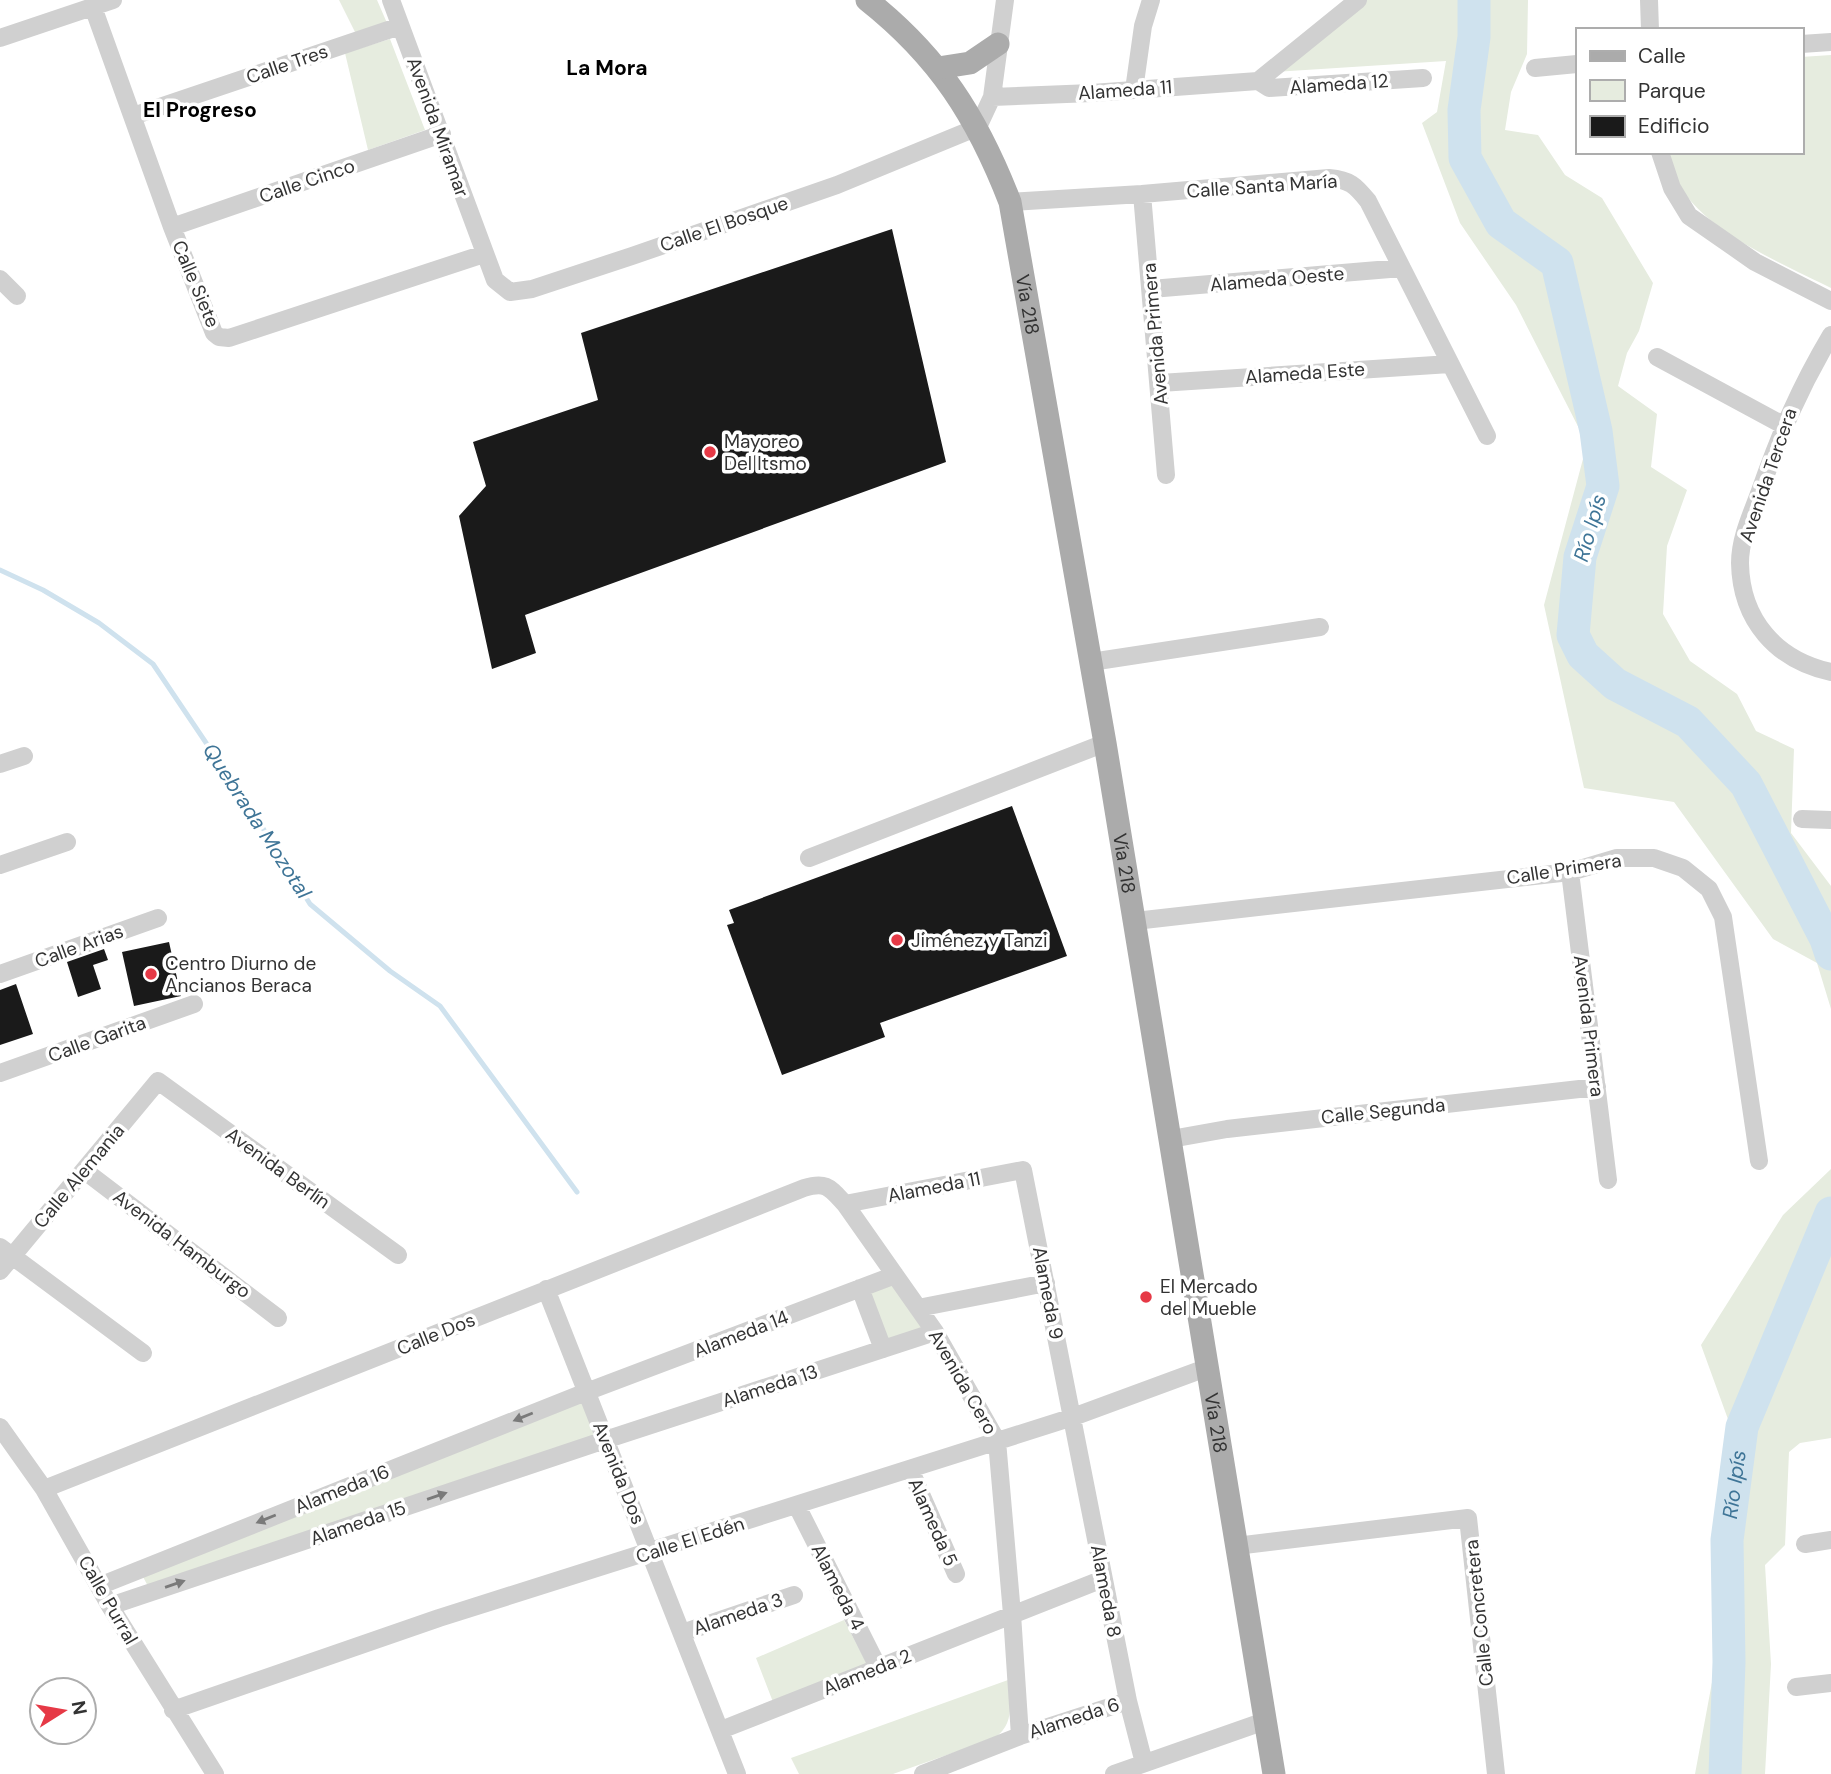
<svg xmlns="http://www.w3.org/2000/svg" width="1831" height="1774" viewBox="0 0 1831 1774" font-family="'DM Sans',sans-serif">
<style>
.green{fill:#e6ecdf}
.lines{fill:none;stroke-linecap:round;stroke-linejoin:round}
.stream{stroke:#cfe2ee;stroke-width:5}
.river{stroke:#cfe2ee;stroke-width:33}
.building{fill:#1a1a1a}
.minor{stroke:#d0d0d0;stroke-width:18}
.major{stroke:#ababab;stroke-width:23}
.oneway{fill:#7a7a7a}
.poi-dot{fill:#e63946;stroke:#fff;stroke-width:2.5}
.labels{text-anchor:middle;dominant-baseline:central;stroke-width:7;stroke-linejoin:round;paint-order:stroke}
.street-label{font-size:19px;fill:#333;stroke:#fff}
.poi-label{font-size:19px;fill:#333;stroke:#fff;text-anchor:start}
.neighbourhood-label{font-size:21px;font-weight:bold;fill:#000;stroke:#fff}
.water-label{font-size:21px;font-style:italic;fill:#3f7597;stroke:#fff}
</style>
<rect width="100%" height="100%" fill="#fff"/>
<path class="green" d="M339,0H377L387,23L356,34Z
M1363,0H1528L1527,54L1511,92L1505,130L1538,135L1565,175L1602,198L1653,283L1639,331L1627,353L1618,386L1657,414L1651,467L1687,490L1667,546L1663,614L1690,661L1737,694L1756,731L1794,749L1791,833L1831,886V1009L1817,963L1773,939L1674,802L1584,788L1544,605L1587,444L1516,305L1460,223L1422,123L1437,112L1446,61L1274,72Z
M390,39L425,130L368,150L345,53Z
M1831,55V288C1783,264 1705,232 1678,183C1673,174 1672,162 1669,152H1801V57Z
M1831,1169V1438L1800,1443L1789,1452L1785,1545L1765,1565L1771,1664L1765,1774H1695L1715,1666V1533L1729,1422L1701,1345L1783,1215Z
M892,1281L927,1331L886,1345L864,1291Z
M582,1399L597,1436L149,1588L142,1575Z
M844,1620L868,1666L773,1702L756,1658Z
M1008,1680C1009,1704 1016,1721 995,1738L893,1774H799L791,1758Z"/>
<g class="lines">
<path class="stream" d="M0,570L43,590L99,623L153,664L256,817L310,904L390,971L440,1006L577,1192"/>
<g class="river">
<path d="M1474,0V37L1464,110L1465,158L1501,223L1557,263L1596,431L1603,486L1580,557L1573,635L1583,655L1615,684L1688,722L1746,784L1826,939L1831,954"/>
<path id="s1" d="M1725,1774L1729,1662L1727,1540L1742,1427L1831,1213"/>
</g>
</g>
<path class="building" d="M892,229L946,462L525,615L536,653L492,669L459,516L486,486L473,442L598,400L581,333Z
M1012,806L1067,956L880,1023L885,1037L782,1075L727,925L734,923L729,910Z
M169,942L181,996L134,1006L122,952Z
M104,949L108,960L93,965L101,989L78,997L67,962Z
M16,984L33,1034L0,1045V990Z"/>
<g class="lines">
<path class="minor" d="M391,0L495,280L510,292L532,289L632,256L837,185L978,127L992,97L1005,0
M1649,0L1650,30
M93,7L172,227L214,333L219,337L229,338L484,254
M0,38L113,0
M1801,44L1831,42
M1535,68L1577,64
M1258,81L1269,88L1423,78
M1258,81L1358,0
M1134,90L1143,26L1151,0
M992,97L1092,93L1258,81
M133,116L400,26
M1660,152L1672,188L1689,216L1755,262L1831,301
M1142,194L1166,475
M1010,202L1142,194L1329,178C1350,180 1355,185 1368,201L1487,436
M172,227L442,134
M0,279L17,296
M1151,289L1402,268
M1831,335C1800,387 1780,434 1760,491C1752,513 1740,538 1740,563C1741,620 1776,660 1831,672
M1657,357L1783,425
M1160,383L1450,364
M1091,662L1320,627
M0,764L24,756
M1802,819L1831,820
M809,858L1105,743
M0,865L67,842
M1570,872L1608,1180
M1135,921L1570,872L1617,858H1654L1683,868L1709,889L1723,917L1759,1161
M0,974L158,918
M0,1073L194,1004
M1171,1139L1227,1129L1597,1087
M85,1171L278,1318
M845,1204L1023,1170L1128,1701L1144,1763
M0,1247L143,1353
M0,1271L158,1081L398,1255
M860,1288L883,1349
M546,1289L737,1774
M918,1308L1046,1283
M0,1427L44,1489L110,1606L215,1774
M910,1469L956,1574
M44,1489L804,1188C827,1181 830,1188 845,1204L935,1332L997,1441L1012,1614L1020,1736
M797,1506L878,1667
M1805,1544L1831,1540
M1236,1546L1468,1518L1496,1774
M99,1586L586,1392L895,1275
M110,1606L605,1440L935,1332
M682,1633L794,1595
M1796,1687L1831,1683
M173,1710L439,1618L1073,1417L1206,1368
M721,1730L1103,1579
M923,1774L1020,1736L1128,1701
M1114,1774L1265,1721"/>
<g class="major">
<path id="s2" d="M867,0C939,57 977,117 1010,202L1105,743L1274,1774"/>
<path d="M938,68L970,63L998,44"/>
</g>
</g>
<defs><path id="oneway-solid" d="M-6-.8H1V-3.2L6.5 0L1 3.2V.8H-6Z" transform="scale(1.75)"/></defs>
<g class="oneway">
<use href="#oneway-solid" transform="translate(523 1417) rotate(158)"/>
<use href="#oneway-solid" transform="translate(437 1496) rotate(-19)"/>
<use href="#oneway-solid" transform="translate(266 1519) rotate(158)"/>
<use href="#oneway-solid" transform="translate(175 1584) rotate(-19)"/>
</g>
<g class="poi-dot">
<circle cx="710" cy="452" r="7"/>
<circle cx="897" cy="940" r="7"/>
<circle cx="151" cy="974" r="7"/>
<circle cx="1146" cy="1297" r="7"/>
</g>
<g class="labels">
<g class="street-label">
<text transform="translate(287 64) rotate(-19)">Calle Tres</text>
<text transform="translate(1339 84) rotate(-4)">Alameda 12</text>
<text transform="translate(1125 90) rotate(-4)">Alameda 11</text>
<text transform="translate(438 127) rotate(70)">Avenida Miramar</text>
<text transform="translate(307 181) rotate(-19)">Calle Cinco</text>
<text transform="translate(1262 186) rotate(-4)">Calle Santa María</text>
<text transform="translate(724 224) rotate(-19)">Calle El Bosque</text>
<text transform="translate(1277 279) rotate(-5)">Alameda Oeste</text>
<text transform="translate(196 284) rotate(67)">Calle Siete</text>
<text stroke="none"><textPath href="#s2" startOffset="355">Vía 218</textPath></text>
<text transform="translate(1155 334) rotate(-95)">Avenida Primera</text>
<text transform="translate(1305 373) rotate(-4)">Alameda Este</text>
<text transform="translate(1768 475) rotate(-71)">Avenida Tercera</text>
<text stroke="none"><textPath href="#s2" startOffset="922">Vía 218</textPath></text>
<text transform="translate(1564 869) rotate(-9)">Calle Primera</text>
<text transform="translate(79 946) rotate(-20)">Calle Arias</text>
<text transform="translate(1589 1026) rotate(83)">Avenida Primera</text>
<text transform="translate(97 1039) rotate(-20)">Calle Garita</text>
<text transform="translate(1383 1111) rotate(-6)">Calle Segunda</text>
<text transform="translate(278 1168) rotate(36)">Avenida Berlín</text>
<text transform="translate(79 1176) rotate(-50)">Calle Alemania</text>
<text transform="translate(934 1187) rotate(-11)">Alameda 11</text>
<text transform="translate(182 1244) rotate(37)">Avenida Hamburgo</text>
<text transform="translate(1048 1293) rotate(79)">Alameda 9</text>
<text transform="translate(436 1334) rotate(-22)">Calle Dos</text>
<text transform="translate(741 1334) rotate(-21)">Alameda 14</text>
<text transform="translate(963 1382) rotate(60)">Avenida Cero</text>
<text transform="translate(770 1386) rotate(-18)">Alameda 13</text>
<text stroke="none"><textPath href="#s2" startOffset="1489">Vía 218</textPath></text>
<text transform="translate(619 1473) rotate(68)">Avenida Dos</text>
<text transform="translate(342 1489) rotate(-22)">Alameda 16</text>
<text transform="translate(933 1522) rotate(66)">Alameda 5</text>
<text transform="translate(358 1523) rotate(-19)">Alameda 15</text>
<text transform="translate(690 1540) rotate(-18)">Calle El Edén</text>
<text transform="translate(838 1587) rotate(63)">Alameda 4</text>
<text transform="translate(1106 1591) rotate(79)">Alameda 8</text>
<text transform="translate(108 1600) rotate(60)">Calle Purral</text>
<text transform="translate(1479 1613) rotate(-96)">Calle Concretera</text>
<text transform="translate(738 1614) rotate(-19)">Alameda 3</text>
<text transform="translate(867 1672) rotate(-22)">Alameda 2</text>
<text transform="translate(1074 1718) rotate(-18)">Alameda 6</text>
</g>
<g class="poi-label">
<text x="724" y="441">Mayoreo<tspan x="724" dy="22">Del Itsmo</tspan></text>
<text x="911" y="940">Jiménez y Tanzi</text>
<text x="165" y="963">Centro Diurno de<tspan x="165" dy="22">Ancianos Beraca</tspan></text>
<text x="1160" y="1286">El Mercado<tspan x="1160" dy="22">del Mueble</tspan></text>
</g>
<g class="neighbourhood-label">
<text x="607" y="68">La Mora</text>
<text x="200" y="110">El Progreso</text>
</g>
<g class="water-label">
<text transform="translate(1590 528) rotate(-74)">Río Ipís</text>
<text transform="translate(257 821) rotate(57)">Quebrada Mozotal</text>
<text stroke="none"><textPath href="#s1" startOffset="290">Río Ipís</textPath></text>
</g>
</g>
<rect x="1576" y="28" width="228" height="126" fill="#ffffff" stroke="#adadad" stroke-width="2"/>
<rect x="1590" y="51" width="35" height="10" fill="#ababab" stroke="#adadad" stroke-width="2"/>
<text x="1638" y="63" font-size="21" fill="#333333">Calle</text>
<rect x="1590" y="80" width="35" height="21" fill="#e6ecdf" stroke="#adadad" stroke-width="2"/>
<text x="1638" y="98" font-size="21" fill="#333333">Parque</text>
<rect x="1590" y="116" width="35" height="21" fill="#1a1a1a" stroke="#adadad" stroke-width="2"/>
<text x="1638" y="133" font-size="21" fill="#333333">Edificio</text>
<g transform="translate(63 1711) rotate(79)"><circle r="33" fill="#ffffff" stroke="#adadad" stroke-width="2"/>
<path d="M0-5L12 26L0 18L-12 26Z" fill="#e63946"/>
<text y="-10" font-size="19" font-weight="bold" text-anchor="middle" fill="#333333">N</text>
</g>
</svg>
